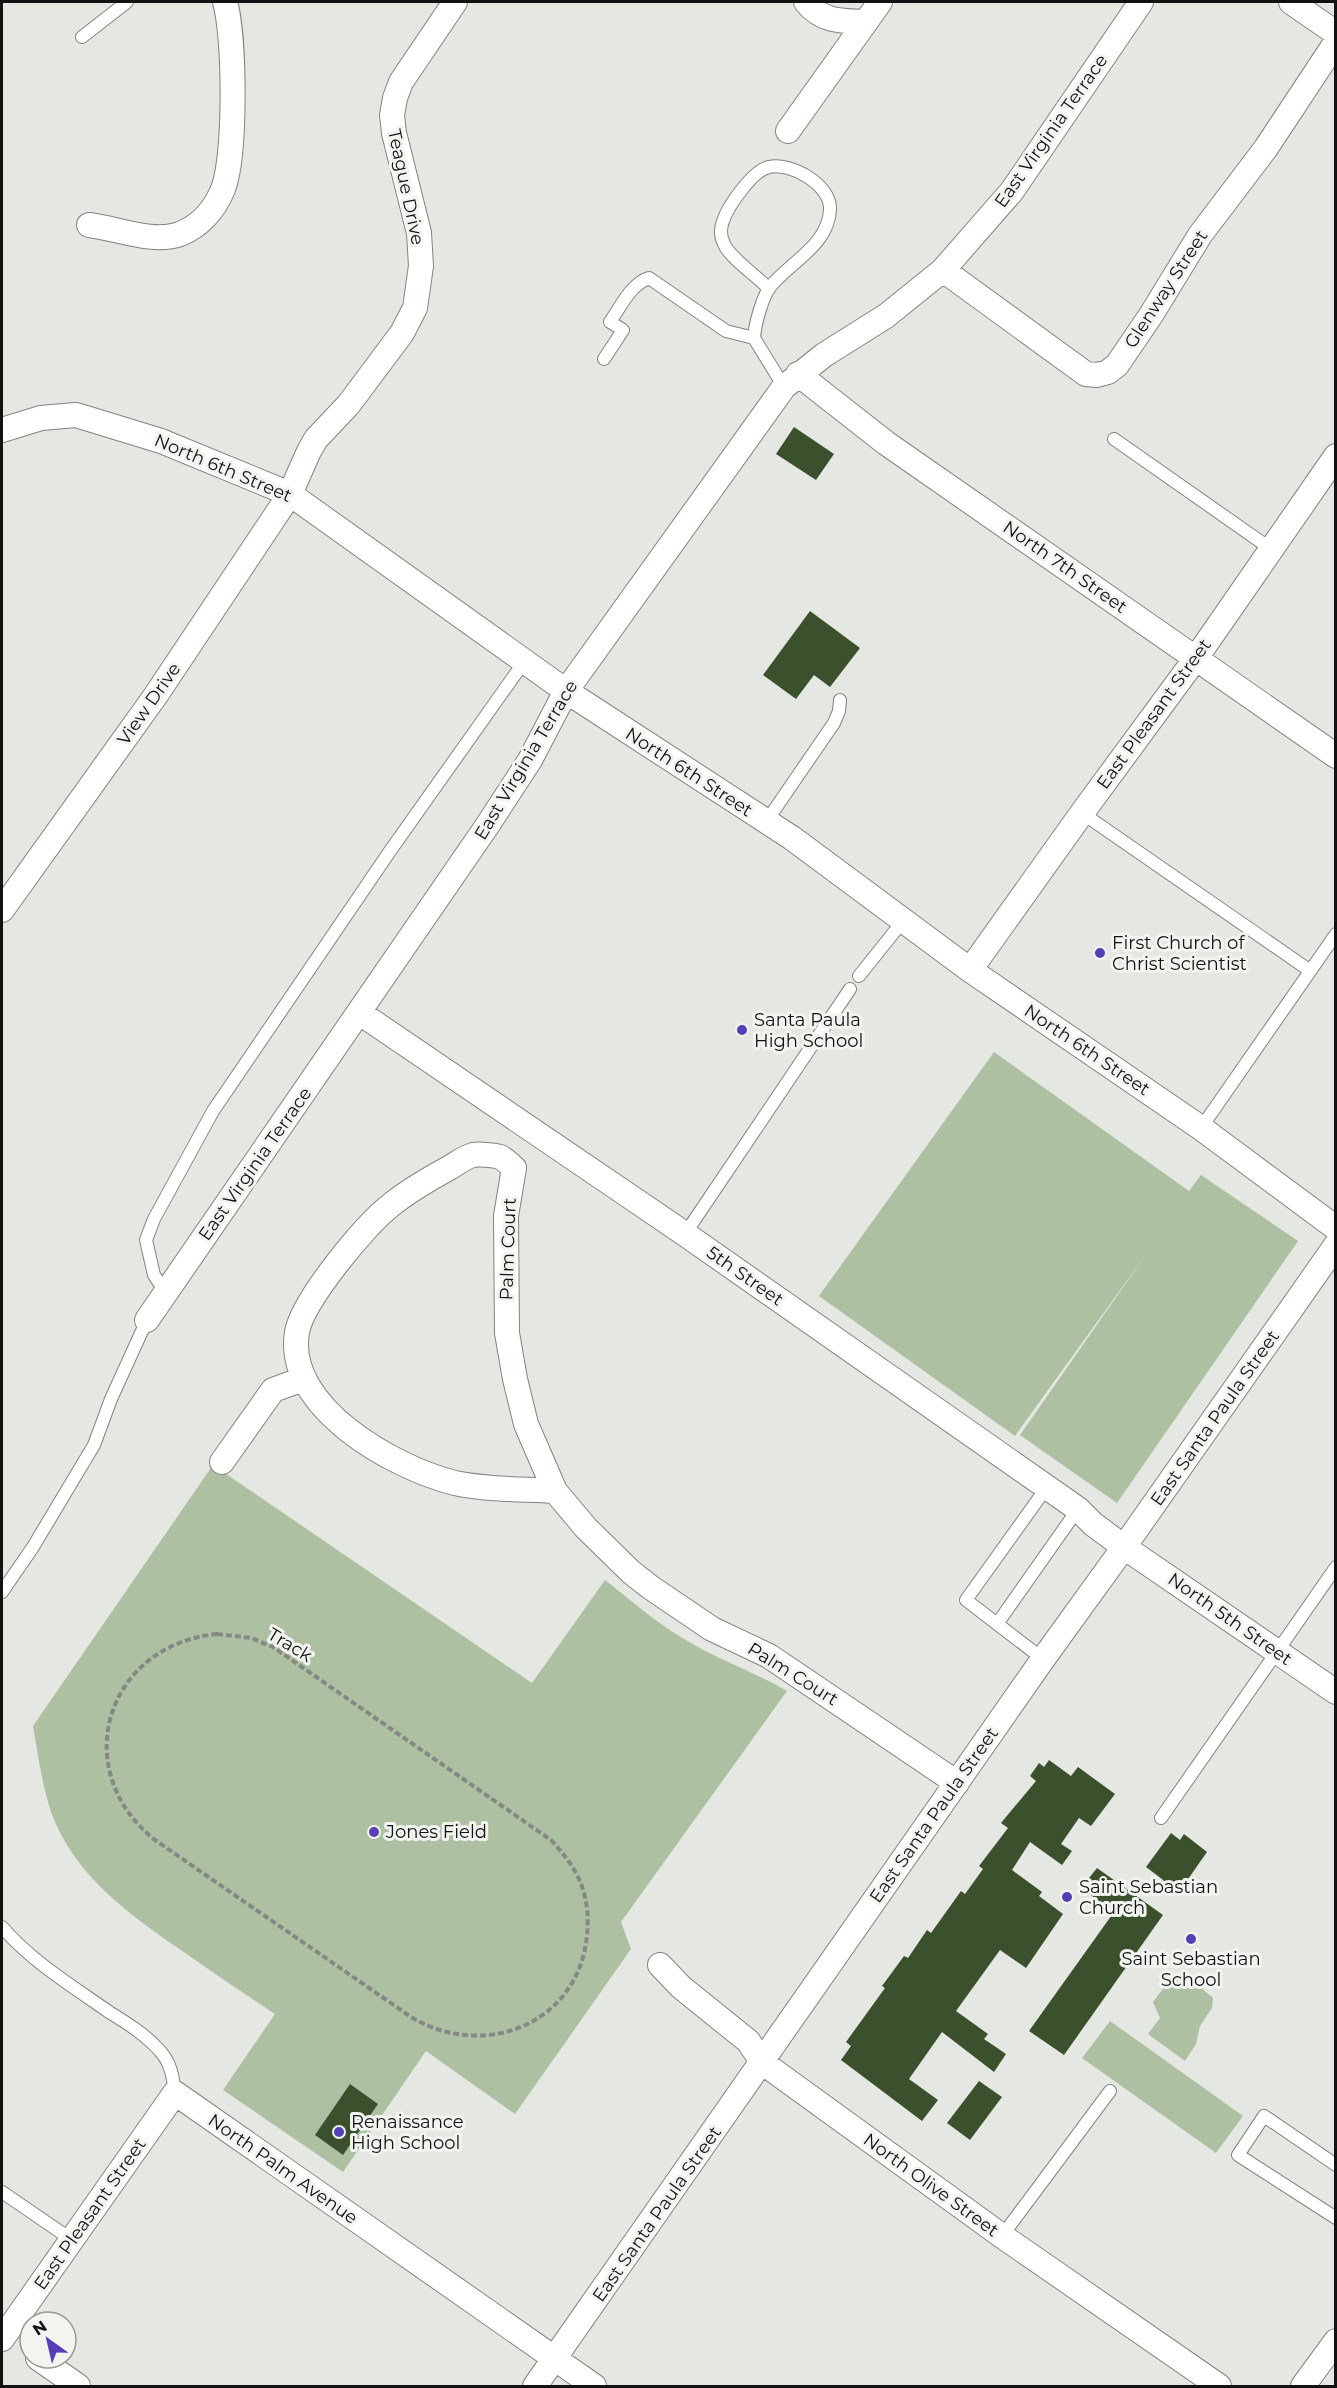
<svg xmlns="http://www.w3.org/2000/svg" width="1337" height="2388" viewBox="0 0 1337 2388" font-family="Montserrat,sans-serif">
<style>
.green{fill:#adc0a1}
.building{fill:#3b512d}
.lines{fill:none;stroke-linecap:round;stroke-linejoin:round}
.service-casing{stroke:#81847f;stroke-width:14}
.minor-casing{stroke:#81847f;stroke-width:26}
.path{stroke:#868885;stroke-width:4;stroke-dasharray:6 3;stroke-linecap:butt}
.service{stroke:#fff;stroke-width:12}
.minor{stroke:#fff;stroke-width:24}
.poi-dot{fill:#563eb6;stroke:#f1f4ef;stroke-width:2}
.labels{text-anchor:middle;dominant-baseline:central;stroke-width:6;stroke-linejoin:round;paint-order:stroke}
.street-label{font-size:18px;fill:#111211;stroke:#f1f4ef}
.poi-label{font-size:18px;fill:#111211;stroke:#f1f4ef;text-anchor:start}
</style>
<rect width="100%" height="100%" fill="#e4e7e2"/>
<path class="green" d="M994,1052L1189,1191L1201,1175L1298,1241L1117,1503L1020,1435L1149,1250L1015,1436L819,1296Z
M213,1465L532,1683L605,1580C633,1602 660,1626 691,1643C722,1661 756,1673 787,1691L621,1922L631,1949L515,2114L426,2051L343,2172L223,2090L275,2014C246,1995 217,1975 188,1955C133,1917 75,1878 51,1812C42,1784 38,1755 33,1726Z
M1175,1973L1200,1987L1213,1998L1212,2008L1200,2026L1196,2044L1185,2061L1148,2034L1160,2018L1153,2002Z
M1110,2021L1243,2116L1216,2153L1082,2058Z"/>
<path class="building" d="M794,427L834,454L816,480L776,454Z
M810,611L860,648L830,687L814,675L796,699L763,675Z
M1049,1760L1071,1776L1078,1767L1115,1794L1091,1826L1079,1818L1061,1844L1072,1851L1062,1865L1030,1842L1012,1870L1042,1892L1039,1896L1063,1914L1026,1968L1000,1950L956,2011L988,2034L984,2039L1006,2054L994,2072L942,2032L909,2079L938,2100L922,2121L841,2060L851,2046L846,2042L885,1988L882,1986L904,1956L908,1958L927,1930L931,1933L961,1891L965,1894L983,1869L979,1866L1008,1828L1001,1823L1036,1781L1030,1776L1039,1763L1044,1767Z
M1171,1833L1180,1840L1184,1834L1207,1852L1179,1892L1146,1867Z
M1097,1868L1163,1915L1064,2055L1029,2031L1114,1912L1081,1888Z
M979,2081L1002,2097L970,2140L947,2123Z
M350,2084L378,2104L343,2155L315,2135Z"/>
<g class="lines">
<g class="service-casing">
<path id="service" d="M82,37L127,2
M754,338C755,324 762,298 770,287C790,262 829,245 830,209C831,185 791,162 769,167C753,170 728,206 723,221C720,229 720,236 724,244C729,257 757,276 769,289
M604,359L623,330L610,322C621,306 631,284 649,278L726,331L754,338L784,387
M1114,439L1271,549
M1082,813L1309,970
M766,822L834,723L839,711L840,700
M859,976L903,921
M1201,1128L1336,934
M685,1234L850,989
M166,1293L154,1275L146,1240L154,1219L213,1111L390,851L524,662
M2,1592L33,1547L94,1445L111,1399L147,1320
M997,1624L1078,1509
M1043,1659L966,1600L1047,1487
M1161,1818L1336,1567
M2,1927C31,1961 72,1986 109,2012C127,2023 146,2035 160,2051C171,2063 173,2077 175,2093
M1336,2165L1264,2116L1238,2155L1336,2218
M2,2192L72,2240
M1002,2236L1110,2091"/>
</g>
<g class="minor-casing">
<path id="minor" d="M806,2C822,22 841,21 866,22
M1291,2L1336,33
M788,131L880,2
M89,225C116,228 153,244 180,234C200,226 215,209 223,189C236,156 235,37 225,2
M943,270L1086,374L1097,375L1108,372L1117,365L1151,315L1200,235L1266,148L1336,42
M798,374L886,443L1336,756
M2,430L41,418L76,415L161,441L290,494L566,691L792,838L970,970L1201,1128L1336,1228
M2,910L156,695L290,494L309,451L316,439L349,404L402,333L415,308L421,266L419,233L394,133L392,115L395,98L401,82L455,2
M970,970L1082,813L1196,658L1336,456
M360,1013L685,1234L1078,1509L1093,1524L1124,1547L1336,1692
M147,1320L487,826L530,760L566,691L784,387L824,355L886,316L943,270L1012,191L1141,2
M222,1462L273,1390L303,1379
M555,1491C522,1489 487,1490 455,1483C394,1468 284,1407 297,1332C303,1300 365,1225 391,1205C408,1191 429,1179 449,1168C456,1164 465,1157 473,1155C478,1154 494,1155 500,1157C505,1159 510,1165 514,1168L506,1216L507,1333L515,1379L526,1424L555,1491L586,1528L631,1572L650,1587L712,1629L769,1656L957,1783
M660,1965L681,1987L748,2041L763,2063L1002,2236L1219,2386
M2,2339L175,2093L594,2386
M38,2358L78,2386
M535,2386L1043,1659L1124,1547L1336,1245
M1303,2386L1336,2341"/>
</g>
<path class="path" d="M217,1634L251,1638L273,1647L551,1840C562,1852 571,1863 578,1877C587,1895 589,1916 587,1935C579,2024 484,2061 411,2017L155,1840C67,1770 106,1645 217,1634Z"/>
<use href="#service" class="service"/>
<use href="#minor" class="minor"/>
</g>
<g class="poi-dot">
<circle cx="1100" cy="953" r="6"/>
<circle cx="742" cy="1030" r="6"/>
<circle cx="374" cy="1832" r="6"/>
<circle cx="1067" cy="1897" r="6"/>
<circle cx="1191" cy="1939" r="6"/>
<circle cx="339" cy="2132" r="6"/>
</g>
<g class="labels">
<g class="street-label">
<text transform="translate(1051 131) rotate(-55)">East Virginia Terrace</text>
<text transform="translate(406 187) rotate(78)">Teague Drive</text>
<text transform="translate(1166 289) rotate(-57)">Glenway Street</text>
<text transform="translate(223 468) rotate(23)">North 6th Street</text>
<text transform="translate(1065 567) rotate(35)">North 7th Street</text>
<text transform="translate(149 704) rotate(-55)">View Drive</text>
<text transform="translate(1154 714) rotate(-54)">East Pleasant Street</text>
<text transform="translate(526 760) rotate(-59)">East Virginia Terrace</text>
<text transform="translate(689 772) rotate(33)">North 6th Street</text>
<text transform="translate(1087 1050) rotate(34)">North 6th Street</text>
<text transform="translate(255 1164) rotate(-55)">East Virginia Terrace</text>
<text transform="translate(508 1249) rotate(-88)">Palm Court</text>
<text transform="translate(745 1276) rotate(35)">5th Street</text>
<text transform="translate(1215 1418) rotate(-55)">East Santa Paula Street</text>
<text transform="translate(1230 1619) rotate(35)">North 5th Street</text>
<text transform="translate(290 1645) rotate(31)">Track</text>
<text transform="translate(793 1674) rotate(32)">Palm Court</text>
<text transform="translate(934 1815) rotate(-55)">East Santa Paula Street</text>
<text transform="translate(283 2169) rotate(35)">North Palm Avenue</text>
<text transform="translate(931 2185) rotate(36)">North Olive Street</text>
<text transform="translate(90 2214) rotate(-55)">East Pleasant Street</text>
<text transform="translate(657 2214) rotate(-55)">East Santa Paula Street</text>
</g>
<g class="poi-label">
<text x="1112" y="943">First Church of<tspan x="1112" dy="21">Christ Scientist</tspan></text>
<text x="754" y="1020">Santa Paula<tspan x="754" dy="21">High School</tspan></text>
<text x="386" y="1832">Jones Field</text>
<text x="1079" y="1887">Saint Sebastian<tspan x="1079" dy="21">Church</tspan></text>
<text x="1191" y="1959" text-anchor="middle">Saint Sebastian<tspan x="1191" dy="21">School</tspan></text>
<text x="351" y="2122">Renaissance<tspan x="351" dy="21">High School</tspan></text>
</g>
</g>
<rect width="1337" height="2388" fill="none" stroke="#111211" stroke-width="6"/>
<g transform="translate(48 2340) rotate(326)"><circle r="28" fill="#f1f4ef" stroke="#979a96" stroke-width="1.5"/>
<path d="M0-4.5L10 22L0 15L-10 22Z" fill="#563eb6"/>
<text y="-9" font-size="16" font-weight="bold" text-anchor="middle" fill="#111211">N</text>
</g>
</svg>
